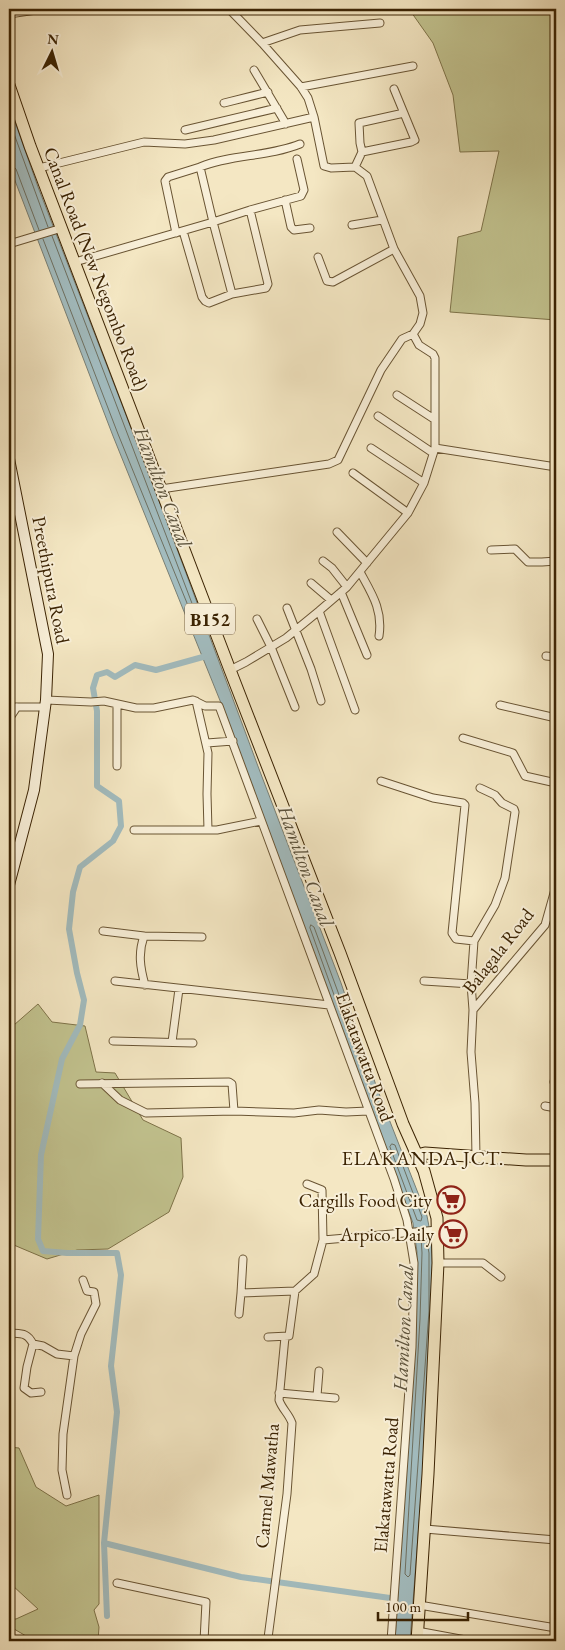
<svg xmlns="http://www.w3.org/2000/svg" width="565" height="1650" viewBox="0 0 565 1650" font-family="'EB Garamond',serif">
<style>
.green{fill:#c2c38f;stroke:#7e7349}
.water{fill:#a2bcbf;stroke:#797f74}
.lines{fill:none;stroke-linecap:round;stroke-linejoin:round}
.shore{stroke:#6e7061;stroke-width:1}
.canal{stroke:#a2bcbf;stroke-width:6}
.street-casing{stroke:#695433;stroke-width:9}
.secondary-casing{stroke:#3b2303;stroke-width:12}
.primary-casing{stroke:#3b2303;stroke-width:13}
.street{stroke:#f8efd8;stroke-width:7}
.secondary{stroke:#f8efd8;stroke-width:10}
.primary{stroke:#f4e7c3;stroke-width:11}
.labels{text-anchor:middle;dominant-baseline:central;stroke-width:4;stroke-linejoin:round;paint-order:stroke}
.shield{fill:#f8efd8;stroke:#746043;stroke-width:1}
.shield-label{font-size:18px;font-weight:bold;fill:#3b2303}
.street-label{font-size:19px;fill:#3b2303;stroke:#f8efd8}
.poi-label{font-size:19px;fill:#3b2303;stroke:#f8efd8;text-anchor:end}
.water-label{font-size:20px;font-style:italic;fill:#5a513b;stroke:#f8efd8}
.neighbourhood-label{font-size:20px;letter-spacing:1px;fill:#3b2303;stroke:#f8efd8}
</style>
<rect width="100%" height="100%" fill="#f4e7c3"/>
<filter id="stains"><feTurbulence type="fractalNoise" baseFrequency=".004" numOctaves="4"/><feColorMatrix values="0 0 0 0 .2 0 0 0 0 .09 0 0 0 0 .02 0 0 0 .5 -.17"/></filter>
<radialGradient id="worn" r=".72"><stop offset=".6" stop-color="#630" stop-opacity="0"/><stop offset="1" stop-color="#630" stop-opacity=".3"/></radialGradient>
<path class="green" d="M409,9H556V320L450,312L458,237L481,231L499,151L460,152L453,95L433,43Z
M38,1004L52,1022L85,1026L96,1072L115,1073L143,1120L181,1138L183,1177L169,1212L108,1249L77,1250L47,1259L9,1243V1025H14Z
M9,1447L19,1448L36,1487L66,1506L99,1495V1604L94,1610L99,1627L98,1641H26V1636L9,1626V1619H16L38,1609L12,1585L9,1575Z"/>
<path class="water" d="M9,105L38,187L158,498L259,769L341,983L378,1091L427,1216L434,1253L423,1471L410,1641H395L415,1319L417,1252L413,1223L221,703L113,436L9,165Z"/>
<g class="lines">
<path class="shore" d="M9,120L48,227
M9,165L13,166L16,169L39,230
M43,239L118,434L189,608L192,610L193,606L52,236
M311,925L314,927L352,1030L350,1033L347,1031L310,928Z
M392,1144L395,1145L422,1217L421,1221L417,1220L390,1147Z
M421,1236L422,1253L420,1319L405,1574L408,1577L410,1575L429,1311V1253L426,1236"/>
<path class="canal" d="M104,1543L241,1577L390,1598
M107,1616L104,1543L117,1412L111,1366L121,1275L117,1253H67L43,1251L38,1239L41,1155L62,1059L80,1025L84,1000L77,973L69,929L73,892L80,867L113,841L121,826L119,801L97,786V711L93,688L97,675L107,672L115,677L135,665L156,670L210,655"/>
<g class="street-casing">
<path id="street" d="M229,9L262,43L301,87L308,98L314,117L324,166L331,168L355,167L367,176L394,249L420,296L423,313L420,324L413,334L419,345L433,354L435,358V448L424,483L408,513L347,587L319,611L286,638L246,662L230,670
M9,14L43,9
M262,43L300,30L380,23
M254,70L286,124
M301,87L413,66
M224,103L268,92
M185,130L277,108
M362,152L411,142L415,140L394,89
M200,167C232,154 268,157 300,144
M355,167L362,152L360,143L359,123L404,113
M39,168L144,142L185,144L214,140L314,117
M285,200L291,227L294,230L310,228
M352,225L382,220
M183,231L202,297L205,301L209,303L232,294L266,288L268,284L250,210
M176,233L165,181L168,177L200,167L213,222L232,294
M9,244L62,228
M318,257L327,281L333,282L394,249
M75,262L213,222L250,210L301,196L304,190L297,159
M397,395L434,419
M378,416L433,453
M371,448L424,483
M435,448L556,467
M353,473L408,513
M161,489L329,464L338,460L381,370L402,339L413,334
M337,532L367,563
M491,550L515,549L528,562H542L556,561
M323,561L332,568L347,587
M360,572C372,594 383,610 379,636
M311,583L331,600
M341,592L367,655
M287,608L311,669L321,701
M319,611L355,710
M257,619L271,647L295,707
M546,656L556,657
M46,700L91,702L104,701L136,708H154L193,700L205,706H219L394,1179L407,1220L414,1263L412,1347L391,1641
M196,701L208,753L207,794L208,830
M500,705L556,718
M9,707H45
M9,719L17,707
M463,738L513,753L525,776L556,783
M207,743L233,741
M117,766V704
M381,781L433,798L463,803L465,805L452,933L456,939L474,941
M134,830H217L261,821
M103,931L144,936
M115,981L329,1005
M424,981L471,984
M145,985C140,967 138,953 144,936L202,937
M473,1010L471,984L474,941L495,905L505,878L515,812L514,809L502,803L495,795L480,788
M113,1041L193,1043
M172,1042L179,989
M554,1082L556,1073
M102,1083L120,1100L146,1113L234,1111L294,1113L319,1110L346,1112L368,1111
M80,1084L229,1082L232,1084L234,1111
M545,1106L556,1108
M476,1157L475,1103L471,1052L473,1010L545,925L556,886
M307,1184L322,1190L323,1240
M438,1263H483L501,1277
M241,1293L243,1259
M239,1314L241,1293L295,1291
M9,1333C21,1334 27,1332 33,1344L43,1346L57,1354L74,1356
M268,1337L289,1336L295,1291L314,1274L323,1240L438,1230
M33,1344L27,1367L24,1388L31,1393L41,1392
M279,1393L335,1398
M317,1396L319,1371
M67,1495L62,1470L63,1434L74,1356L81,1334L96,1304L94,1292L87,1291L83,1280
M425,1529L556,1540
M117,1583L206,1602L204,1641
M419,1605L556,1628
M417,1631L471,1641
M270,1641L268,1638L287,1494L292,1423C289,1414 282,1409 279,1400L285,1337"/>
</g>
<g class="secondary-casing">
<path id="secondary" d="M9,459L48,654L46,700L34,790L9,885"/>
</g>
<g class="primary-casing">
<path id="primary" d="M9,85L30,146L230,670L340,953L403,1124L424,1171L437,1218L438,1263L428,1474L417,1641
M417,1155L425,1153L526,1160H556"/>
</g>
<use href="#street" class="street"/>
<use href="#secondary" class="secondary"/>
<use href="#primary" class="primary"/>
</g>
<defs>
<g id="supermarket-ring" transform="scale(1.4375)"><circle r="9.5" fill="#f8efd8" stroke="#8f2418" stroke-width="1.5"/><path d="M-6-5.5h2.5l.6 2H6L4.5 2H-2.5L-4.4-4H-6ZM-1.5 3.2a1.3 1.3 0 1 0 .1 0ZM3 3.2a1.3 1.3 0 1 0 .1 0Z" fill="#8f2418"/></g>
</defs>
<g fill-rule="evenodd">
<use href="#supermarket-ring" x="451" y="1200"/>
<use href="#supermarket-ring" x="453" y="1234"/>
</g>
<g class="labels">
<rect class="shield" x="185" y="603.5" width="50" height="31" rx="4"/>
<g class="shield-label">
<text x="210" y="619">B152</text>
</g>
<g class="street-label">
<text transform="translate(96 269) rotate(69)">Canal Road (New Negombo Road)</text>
<text transform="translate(51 580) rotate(79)">Preethipura Road</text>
<text transform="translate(498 951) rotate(-52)">Balagala Road</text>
<text transform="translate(365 1057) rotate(70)">Elakatawatta Road</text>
<text transform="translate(386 1485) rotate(-85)">Elakatawatta Road</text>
<text transform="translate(267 1486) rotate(-85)">Carmel Mawatha</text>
</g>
<g class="poi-label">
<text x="432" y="1200">Cargills Food City</text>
<text x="434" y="1234">Arpico Daily</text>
</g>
<g class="water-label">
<text transform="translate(163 487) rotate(69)">Hamilton Canal</text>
<text transform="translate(306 866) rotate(70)">Hamilton Canal</text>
<text transform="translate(403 1328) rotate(-87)">Hamilton Canal</text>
</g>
<g class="neighbourhood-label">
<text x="423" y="1158">ELAKANDA JCT.</text>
</g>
</g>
<rect width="565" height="1650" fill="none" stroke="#f4e7c3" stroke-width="30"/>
<rect x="10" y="10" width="545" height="1630" fill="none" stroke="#3b2303" stroke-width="2.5"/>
<rect x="15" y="15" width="535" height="1620" fill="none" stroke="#3b2303"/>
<g transform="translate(52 52) rotate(5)" stroke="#f8efd8" stroke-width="4" paint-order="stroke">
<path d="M0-4L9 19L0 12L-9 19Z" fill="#3b2303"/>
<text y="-8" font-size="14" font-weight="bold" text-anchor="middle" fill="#3b2303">N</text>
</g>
<path d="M378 1612v8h90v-8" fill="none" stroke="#3b2303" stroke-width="2.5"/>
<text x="385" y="1612" font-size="15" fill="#3b2303" stroke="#f8efd8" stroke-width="4" paint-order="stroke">100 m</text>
<rect width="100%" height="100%" filter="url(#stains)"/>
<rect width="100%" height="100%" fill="url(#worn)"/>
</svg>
